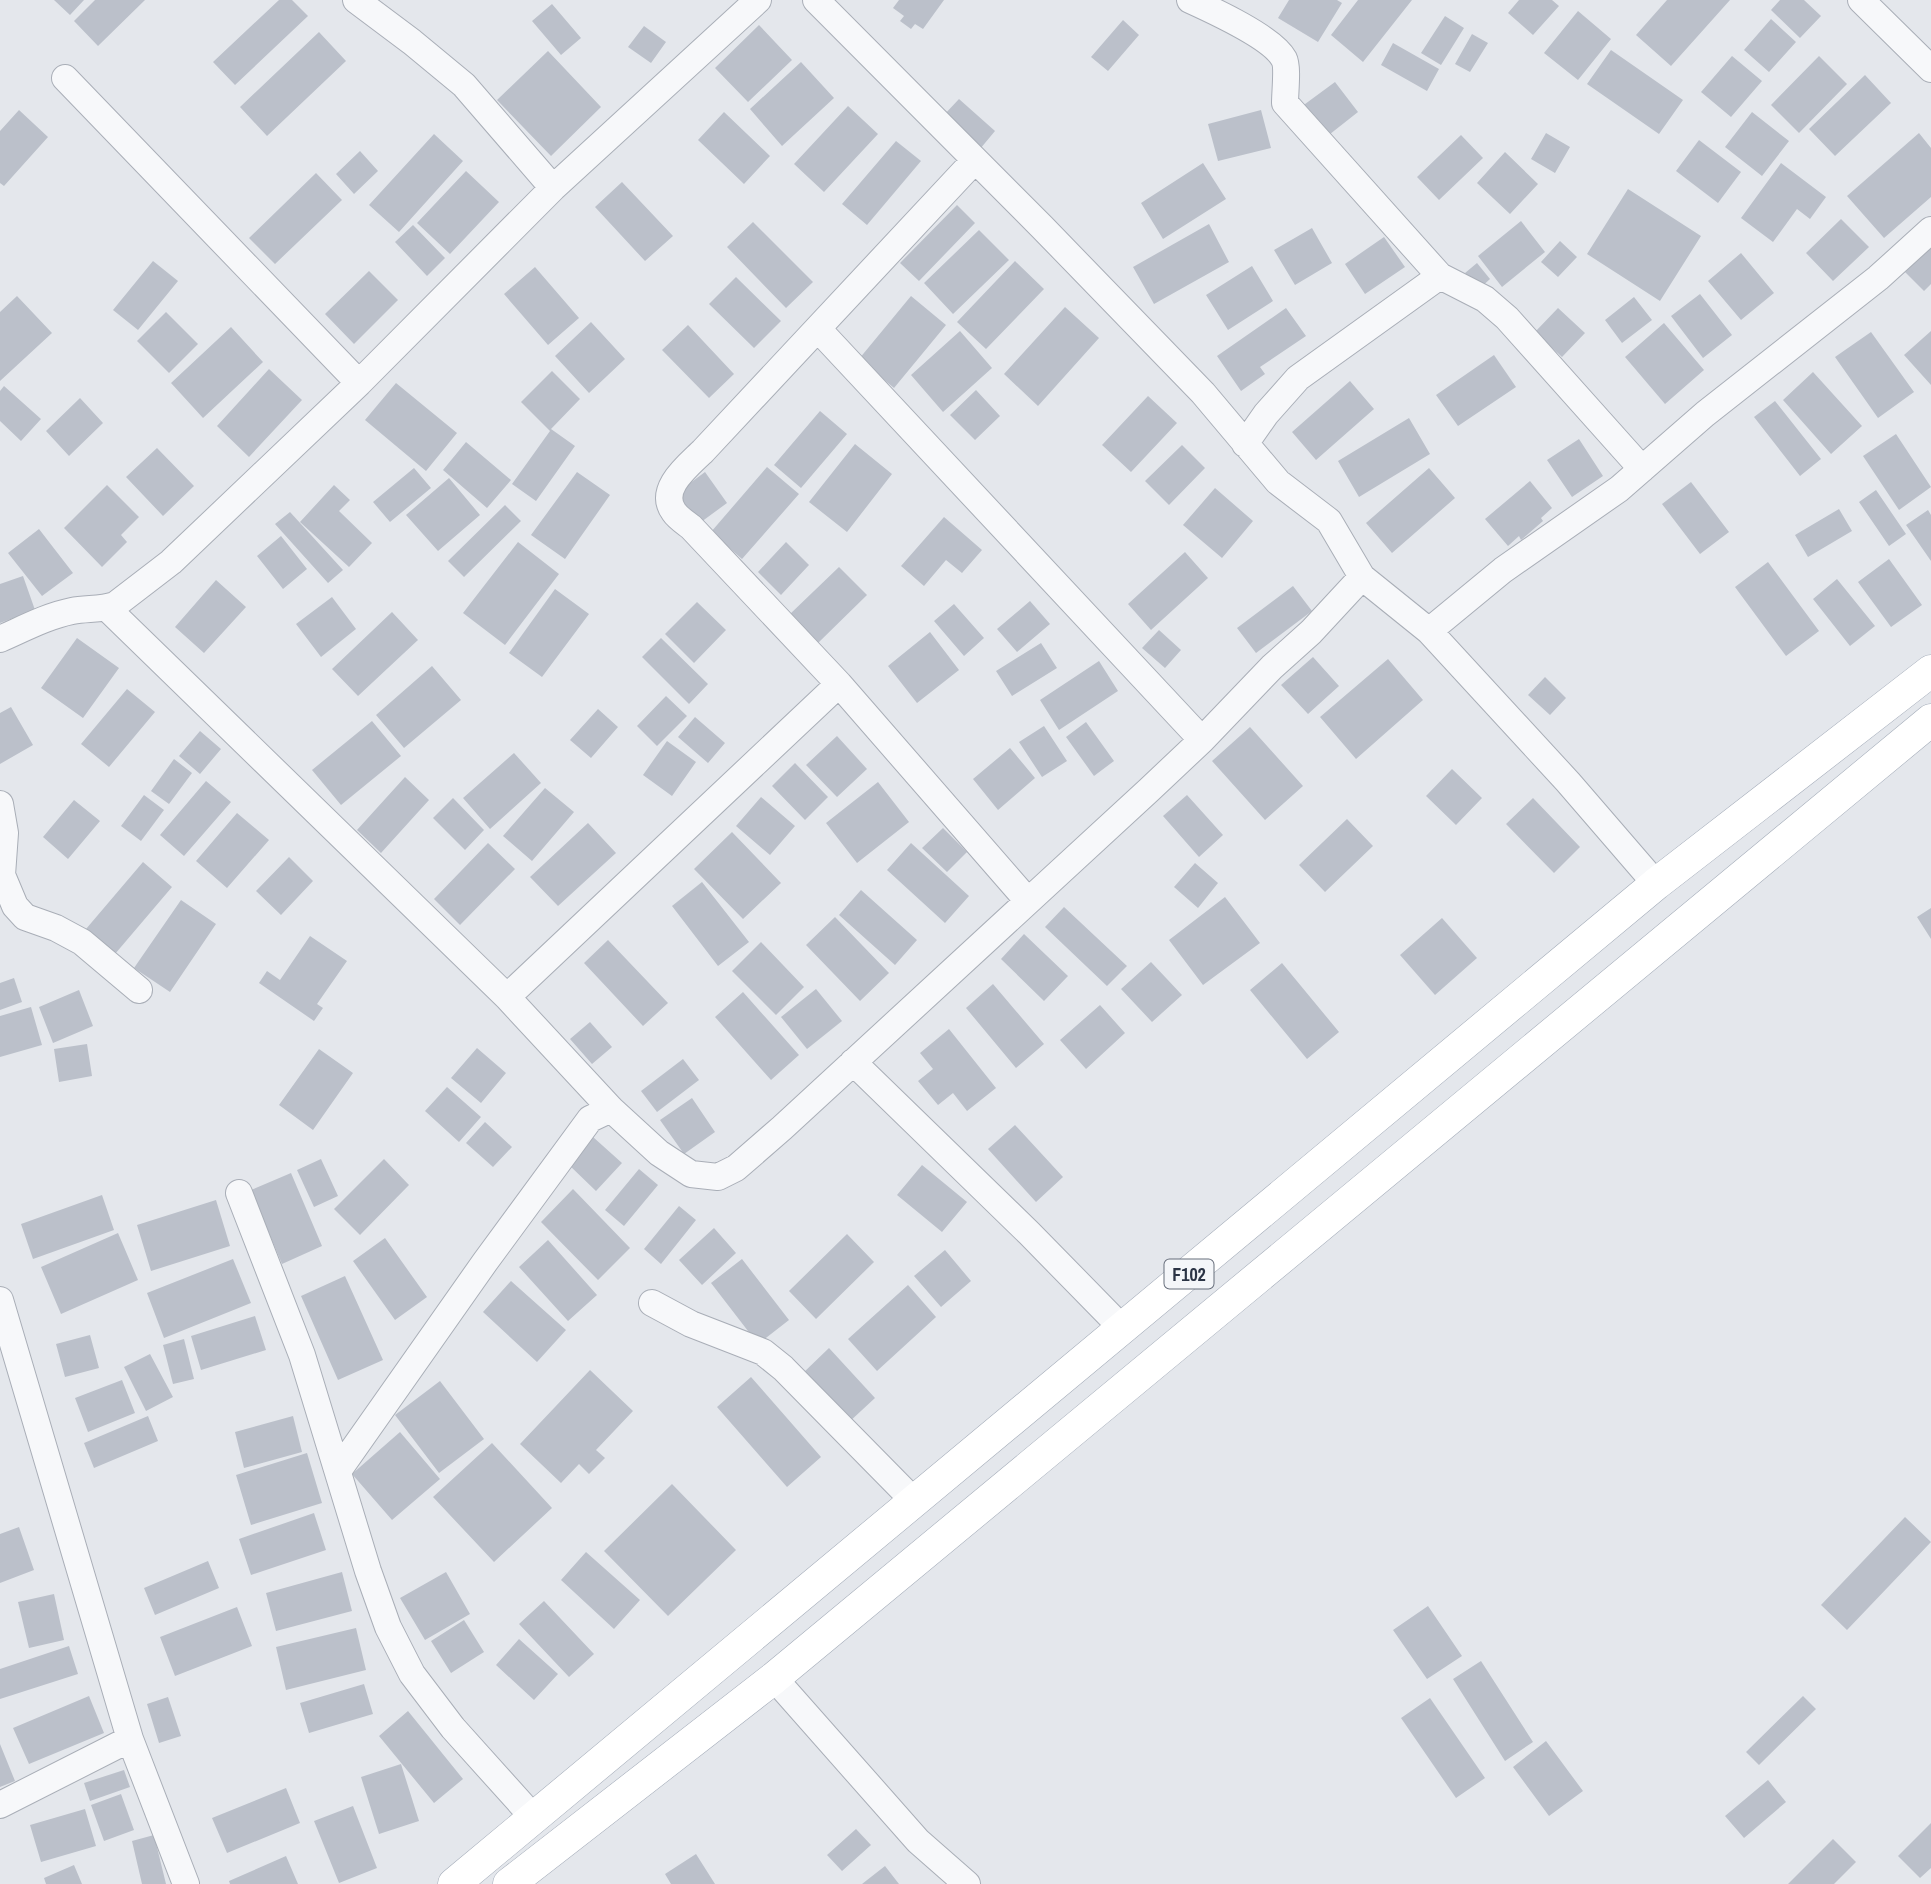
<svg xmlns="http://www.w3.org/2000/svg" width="1931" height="1884" viewBox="0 0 1931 1884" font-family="'Archivo Narrow',sans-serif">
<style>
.building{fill:#bbc0ca}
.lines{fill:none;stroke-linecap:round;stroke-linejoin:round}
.minor-casing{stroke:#a9aeb7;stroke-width:28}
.major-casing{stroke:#a3abb8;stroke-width:33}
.minor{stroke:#f7f8fa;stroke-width:26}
.major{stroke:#fff;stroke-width:32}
.labels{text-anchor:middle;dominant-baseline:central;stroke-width:7;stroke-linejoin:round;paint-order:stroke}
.shield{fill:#f4f6f9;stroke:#676e7b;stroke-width:2}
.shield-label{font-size:18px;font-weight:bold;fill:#2b3445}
</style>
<rect width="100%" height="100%" fill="#e4e7ec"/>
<path class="building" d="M54,0H84L70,15Z
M95,0H145L98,46L74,21Z
M279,0H292L308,16L235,85L213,62Z
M899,0H944L923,29L915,24L911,29L900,21L904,16L893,8Z
M1289,0H1337L1342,3L1318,42L1278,18Z
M1358,0H1412L1363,62L1331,35Z
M1519,0H1552L1559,6L1533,35L1508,13Z
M1667,0H1730L1671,66L1636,35Z
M1780,0H1804L1821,16L1800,38L1771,10Z
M552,4L581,38L561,55L532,21Z
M1578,11L1611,39L1578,80L1544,53Z
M1445,16L1464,28L1441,65L1421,53Z
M1771,19L1796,42L1769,72L1744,50Z
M1123,20L1139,35L1108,71L1091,57Z
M759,25L792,60L748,102L715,68Z
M644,26L666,42L651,63L628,47Z
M319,32L346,61L267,136L240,107Z
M1472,34L1488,43L1470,72L1455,64Z
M1393,43L1439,69L1427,91L1381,65Z
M1611,50L1683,100L1659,134L1587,84Z
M548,51L601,107L551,156L497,100Z
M1732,56L1762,81L1731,117L1701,92Z
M1819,56L1847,84L1799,133L1771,105Z
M801,62L834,98L782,146L750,109Z
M1865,75L1891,103L1835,156L1809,129Z
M1335,82L1358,112L1325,138L1301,107Z
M959,99L995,131L980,149L943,116Z
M848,106L878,134L824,192L794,164Z
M19,110L48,137L4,186L0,183V131Z
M1261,110L1271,148L1218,161L1208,124Z
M724,112L770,156L744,184L698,140Z
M1752,112L1789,141L1762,176L1725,147Z
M1546,133L1570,147L1555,173L1531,159Z
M1919,133L1931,148V197L1884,238L1847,196Z
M434,134L463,161L399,232L369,205Z
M1461,135L1483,158L1439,200L1417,177Z
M1699,140L1741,172L1718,203L1676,171Z
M896,141L921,161L867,225L842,204Z
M360,151L378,171L354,194L336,174Z
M1505,152L1538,184L1510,214L1477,183Z
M1203,163L1226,199L1163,239L1141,203Z
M1781,163L1826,197L1810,219L1797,209L1773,242L1741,218Z
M466,171L499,202L450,254L417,223Z
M316,173L342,200L275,264L249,238Z
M622,182L673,236L645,261L595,207Z
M1628,189L1701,236L1660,301L1587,254Z
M957,205L975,223L919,281L900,263Z
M1841,219L1869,247L1833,281L1806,253Z
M1521,221L1545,252L1502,287L1478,256Z
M753,222L813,282L786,308L727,247Z
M1209,224L1229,262L1154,304L1133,267Z
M413,225L445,258L427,276L395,242Z
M1312,228L1332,263L1295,285L1274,250Z
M979,230L1009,260L953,314L924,283Z
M1384,237L1405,267L1365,294L1345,264Z
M1560,241L1577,257L1558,277L1541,262Z
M1931,247V284L1924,291L1905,272Z
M1741,253L1774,293L1741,320L1708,281Z
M153,261L178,281L138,330L113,310Z
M1015,261L1044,289L986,349L957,322Z
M1477,263L1490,279L1478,290L1465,273Z
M1252,266L1273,301L1228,330L1206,295Z
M535,267L579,318L548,345L504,294Z
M369,271L398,300L354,344L325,314Z
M736,277L781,321L754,348L709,304Z
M1700,294L1732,335L1703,358L1671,316Z
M17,296L52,333L0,381V312Z
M911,296L946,325L894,388L859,359Z
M1634,297L1652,320L1622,343L1605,320Z
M1065,307L1099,338L1038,406L1004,374Z
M1286,308L1306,336L1260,367L1265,374L1241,391L1217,356Z
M1558,308L1585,333L1562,357L1535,332Z
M166,312L198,344L169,373L137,341Z
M591,322L625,359L589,393L555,356Z
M1664,323L1704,370L1665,404L1625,357Z
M688,325L734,374L709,398L662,350Z
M231,327L263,362L203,418L171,383Z
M960,331L992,368L943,412L911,375Z
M1931,331V385L1904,355Z
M1871,332L1914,392L1878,418L1835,357Z
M1494,355L1516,387L1458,426L1436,395Z
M269,369L302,400L249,457L217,426Z
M552,371L580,399L551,429L575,446L536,501L512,484L550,431L521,402Z
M1813,372L1862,426L1831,454L1783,400Z
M1350,381L1374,409L1316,460L1292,432Z
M396,383L457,433L426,471L365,420Z
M4,386L41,419L21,441L0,421V391Z
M976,390L1000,416L975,440L950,415Z
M1148,396L1177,423L1131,472L1102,445Z
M80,398L103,423L69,456L46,431Z
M1775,401L1821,459L1800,476L1754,417Z
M820,411L847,434L801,488L774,465Z
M1409,418L1430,454L1359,497L1338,461Z
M1896,434L1931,487L1899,510L1863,456Z
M1579,439L1603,476L1572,497L1547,460Z
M466,442L511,480L487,508L443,470Z
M855,444L892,474L847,532L809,502Z
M1182,445L1205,468L1169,505L1145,481Z
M157,448L194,486L163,516L126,477Z
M767,467L799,494L742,559L711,532Z
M414,468L431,488L390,522L373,502Z
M1429,468L1455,498L1392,553L1366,523Z
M577,472L610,495L565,559L531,535Z
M705,472L727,503L697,525L674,495Z
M449,478L480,515L438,551L406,515Z
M1530,481L1552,508L1541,518L1543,521L1521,540L1519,536L1508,546L1485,519Z
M1691,482L1729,532L1700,554L1662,504Z
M107,485L139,517L121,535L127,542L102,567L64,528Z
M334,485L350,500L339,511L372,543L349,567L300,522Z
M1215,488L1253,521L1222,558L1183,525Z
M1876,490L1906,534L1889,546L1859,502Z
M505,505L521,521L464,577L448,561Z
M1839,509L1852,531L1808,557L1795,535Z
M1928,510L1931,515V561L1906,525Z
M290,512L343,570L328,583L275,524Z
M944,517L982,550L962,573L946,560L924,586L901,566Z
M39,529L73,573L42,596L8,553Z
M281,536L307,569L283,589L257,556Z
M518,542L559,574L505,645L463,613Z
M786,542L809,565L781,595L758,572Z
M1185,552L1208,578L1151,630L1128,604Z
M1889,559L1922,605L1891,627L1858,582Z
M1768,562L1819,631L1786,656L1735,587Z
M839,567L867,595L817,644L789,615Z
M23,576L35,610L0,623V584Z
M1837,579L1875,626L1850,646L1813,599Z
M216,580L246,607L204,653L175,627Z
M1293,586L1312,611L1256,653L1237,628Z
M555,589L589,614L542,677L509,653Z
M332,597L356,629L321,657L296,624Z
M1030,601L1050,624L1017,652L997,629Z
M697,602L726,630L694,663L665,634Z
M954,604L984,638L964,656L934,621Z
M392,612L418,640L358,696L332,669Z
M1159,630L1181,650L1165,668L1142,648Z
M930,632L959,670L917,703L888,666Z
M77,638L119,668L83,718L41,688Z
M661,638L708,684L689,704L642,657Z
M1041,643L1057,668L1012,696L996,671Z
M1313,657L1339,686L1308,714L1281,685Z
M1388,659L1423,700L1356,759L1320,717Z
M1099,661L1118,691L1059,730L1040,700Z
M432,666L461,700L404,748L376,715Z
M1545,677L1566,698L1550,715L1528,695Z
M127,689L155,712L109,767L81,744Z
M666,696L687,716L657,746L637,726Z
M11,707L33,745L0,764V713Z
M598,709L618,727L591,758L570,740Z
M695,717L725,743L708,763L678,737Z
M372,721L401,756L341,805L312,770Z
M1086,722L1114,761L1094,776L1066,737Z
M1044,726L1067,761L1042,777L1019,742Z
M1250,727L1303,786L1265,820L1212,761Z
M200,731L221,749L200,774L179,756Z
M837,736L867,769L837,797L806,765Z
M667,741L696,762L672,796L643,775Z
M1010,748L1035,778L998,810L973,779Z
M514,753L541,783L490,829L463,798Z
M174,759L192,773L169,804L151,791Z
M795,763L828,797L805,820L772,786Z
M1452,769L1482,798L1456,825L1426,796Z
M405,777L429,800L381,853L357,830Z
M206,781L231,802L184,856L160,835Z
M878,782L909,822L857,863L826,823Z
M545,788L574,812L532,861L503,836Z
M144,795L164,810L141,841L121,826Z
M1187,795L1223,835L1199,857L1163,816Z
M761,797L795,826L770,855L736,826Z
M453,798L484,830L465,850L433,818Z
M1533,798L1580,847L1554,873L1506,824Z
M74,800L100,821L68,859L43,837Z
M237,813L269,840L227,888L196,861Z
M1347,819L1373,846L1325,892L1299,865Z
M588,823L616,853L558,906L530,877Z
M943,828L967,852L947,872L922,848Z
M732,832L781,883L743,919L694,869Z
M488,843L515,869L460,925L434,899Z
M911,843L969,896L945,923L887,870Z
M289,857L313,881L281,915L256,891Z
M143,862L172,887L115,954L86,929Z
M1195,863L1218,883L1198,908L1174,887Z
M702,882L749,942L718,966L672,906Z
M861,890L917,940L895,965L839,915Z
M1225,897L1260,943L1203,985L1169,940Z
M181,900L216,924L170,992L134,968Z
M1064,907L1127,966L1107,986L1045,927Z
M1931,908V939L1917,917Z
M835,917L889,973L860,1001L806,945Z
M1442,918L1477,958L1435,995L1400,955Z
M1024,934L1068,976L1044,1001L1001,959Z
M310,936L347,961L317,1004L323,1008L314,1021L259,983L267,971L280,980Z
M608,940L668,1003L643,1026L584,963Z
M761,942L804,987L776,1015L732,971Z
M1151,962L1182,995L1152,1022L1121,989Z
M1282,963L1339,1032L1307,1059L1250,990Z
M14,978L22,1002L0,1010V983Z
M993,984L1044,1044L1016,1068L966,1008Z
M816,989L842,1021L807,1049L781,1017Z
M79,990L93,1026L53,1043L39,1007Z
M743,992L799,1055L771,1080L715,1017Z
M1100,1005L1125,1033L1086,1069L1060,1040Z
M31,1007L42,1045L0,1057V1016Z
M590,1022L612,1047L592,1064L570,1039Z
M949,1029L996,1088L967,1111L953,1093L938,1105L918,1081L933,1069L920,1053Z
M87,1044L92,1076L59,1082L54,1049Z
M477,1048L506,1073L481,1103L451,1078Z
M319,1049L353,1073L313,1130L279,1105Z
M683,1059L699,1080L657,1112L641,1091Z
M447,1087L481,1117L459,1142L425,1111Z
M692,1098L715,1132L684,1154L660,1120Z
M485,1122L512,1147L493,1167L466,1143Z
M1015,1125L1063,1177L1036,1202L988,1149Z
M593,1137L622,1163L596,1191L568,1164Z
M321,1159L338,1196L314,1207L297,1170Z
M384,1159L409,1185L360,1235L334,1209Z
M922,1165L967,1202L942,1232L897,1195Z
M639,1169L658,1185L624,1226L605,1210Z
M291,1173L322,1246L282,1264L251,1190Z
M573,1189L630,1248L598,1280L541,1222Z
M102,1195L114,1230L33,1259L21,1224Z
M216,1200L230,1246L151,1271L137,1225Z
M679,1206L696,1220L661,1264L644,1249Z
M714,1228L736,1253L702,1285L679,1260Z
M118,1233L138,1280L61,1314L41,1267Z
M847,1234L874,1262L816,1319L789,1291Z
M385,1238L427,1297L395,1320L353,1261Z
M548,1240L597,1295L568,1321L519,1267Z
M945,1250L971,1281L941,1307L914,1276Z
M233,1259L251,1303L164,1338L147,1293Z
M742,1259L789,1320L758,1344L711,1283Z
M345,1276L383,1360L338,1380L301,1296Z
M511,1281L566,1330L537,1362L483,1312Z
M908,1285L936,1317L877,1371L848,1339Z
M255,1316L266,1350L201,1370L191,1336Z
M90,1335L99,1368L65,1377L56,1344Z
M184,1339L194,1379L173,1384L163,1345Z
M829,1348L875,1398L848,1423L802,1374Z
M150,1354L173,1397L146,1411L124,1367Z
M590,1370L633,1411L596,1450L605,1458L589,1474L579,1464L561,1483L520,1444Z
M751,1377L821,1457L787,1487L717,1407Z
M122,1380L135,1413L88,1432L75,1398Z
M440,1381L484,1439L439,1473L395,1415Z
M148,1416L158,1441L94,1468L84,1443Z
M293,1416L302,1452L244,1468L235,1432Z
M400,1432L440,1479L392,1520L352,1474Z
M492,1443L552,1508L494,1562L433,1497Z
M307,1453L322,1503L251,1525L236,1475Z
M672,1484L736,1550L668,1616L604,1551Z
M314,1513L326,1550L251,1575L239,1539Z
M1905,1517L1931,1542L1847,1630L1821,1605Z
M19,1527L34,1570L0,1583V1534Z
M586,1552L640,1600L614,1629L561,1580Z
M208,1561L219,1588L155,1615L144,1588Z
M342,1572L352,1611L276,1631L266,1593Z
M446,1572L470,1614L425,1640L400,1598Z
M54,1594L64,1640L29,1648L18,1602Z
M544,1601L594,1654L569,1677L519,1624Z
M1428,1606L1462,1656L1427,1679L1393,1630Z
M237,1607L252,1646L175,1676L160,1637Z
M464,1620L484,1652L451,1673L431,1641Z
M356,1628L366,1670L286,1690L276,1647Z
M519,1639L558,1674L534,1700L496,1665Z
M69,1646L78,1674L0,1699V1669Z
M1481,1661L1533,1742L1505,1761L1453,1679Z
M364,1684L373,1714L309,1733L300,1703Z
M89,1696L104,1733L29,1764L13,1728Z
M1803,1696L1816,1709L1759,1765L1746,1752Z
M168,1697L181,1736L159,1743L147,1704Z
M1430,1698L1485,1778L1456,1798L1401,1718Z
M408,1711L463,1779L434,1803L379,1736Z
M1546,1741L1583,1791L1549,1816L1513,1767Z
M0,1744L15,1781L0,1787Z
M401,1764L419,1821L379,1834L361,1777Z
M124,1770L130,1787L90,1801L84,1783Z
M1768,1780L1786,1802L1744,1838L1725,1816Z
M286,1788L300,1823L227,1853L212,1818Z
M121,1794L134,1830L104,1841L91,1805Z
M353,1806L377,1868L339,1883L314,1821Z
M85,1809L96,1846L41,1862L30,1825Z
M1931,1823V1868L1920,1878L1898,1856Z
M856,1829L871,1845L842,1871L827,1855Z
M154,1835L166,1884H142L132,1841Z
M1833,1839L1856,1862L1834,1884H1788Z
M696,1854L715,1884H671L665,1874Z
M286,1856L298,1884H230L229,1881Z
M74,1865L82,1884H46L44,1878Z
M885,1866L899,1884H862Z"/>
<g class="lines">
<g class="minor-casing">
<path id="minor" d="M356,0L412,42L464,85L553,188
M816,0L1042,227L1203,393L1278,482L1329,521L1362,577L1429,631L1568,782L1656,884
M1190,0C1212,10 1273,38 1284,59C1288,67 1285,92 1285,103L1440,276L1485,299L1507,318L1642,469
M1861,0L1931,69
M65,78L359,383
M975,160L703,451C689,465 657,489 674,512C678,518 686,523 691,527L839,684L1028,901
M818,329L1202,740
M1245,444L1266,414L1298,378L1440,276
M107,608L507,997L611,1109L659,1153L691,1174L718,1177L736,1168L782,1128L1149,790L1202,740L1272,667L1311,632L1362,577
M1429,631L1503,570L1619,489L1705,414L1878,278L1931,230
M0,639C23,629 47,616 72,611C86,608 101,610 115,605L171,562L359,383L553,188L758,0
M0,804L5,833L2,875L15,906L25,917L56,928L82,942L139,990
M507,997L839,684
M853,1062L1029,1233L1123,1329
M239,1193L302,1355L368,1571L388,1627L412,1674L453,1728L533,1817
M0,1300L130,1739L186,1884
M652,1303L691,1324L763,1352L783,1368L914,1501
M338,1471L485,1262L590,1119L611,1109
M774,1678L918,1841L967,1884
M0,1805L130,1739"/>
</g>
<g class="major-casing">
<path id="major" d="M454,1884L1656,884L1931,671
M509,1884L774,1678L1931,720"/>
</g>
<use href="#minor" class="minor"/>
<use href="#major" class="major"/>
</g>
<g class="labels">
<rect class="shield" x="1164.5" y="1259.5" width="49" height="29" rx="5"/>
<g class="shield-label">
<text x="1189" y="1274">F102</text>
</g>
</g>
</svg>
